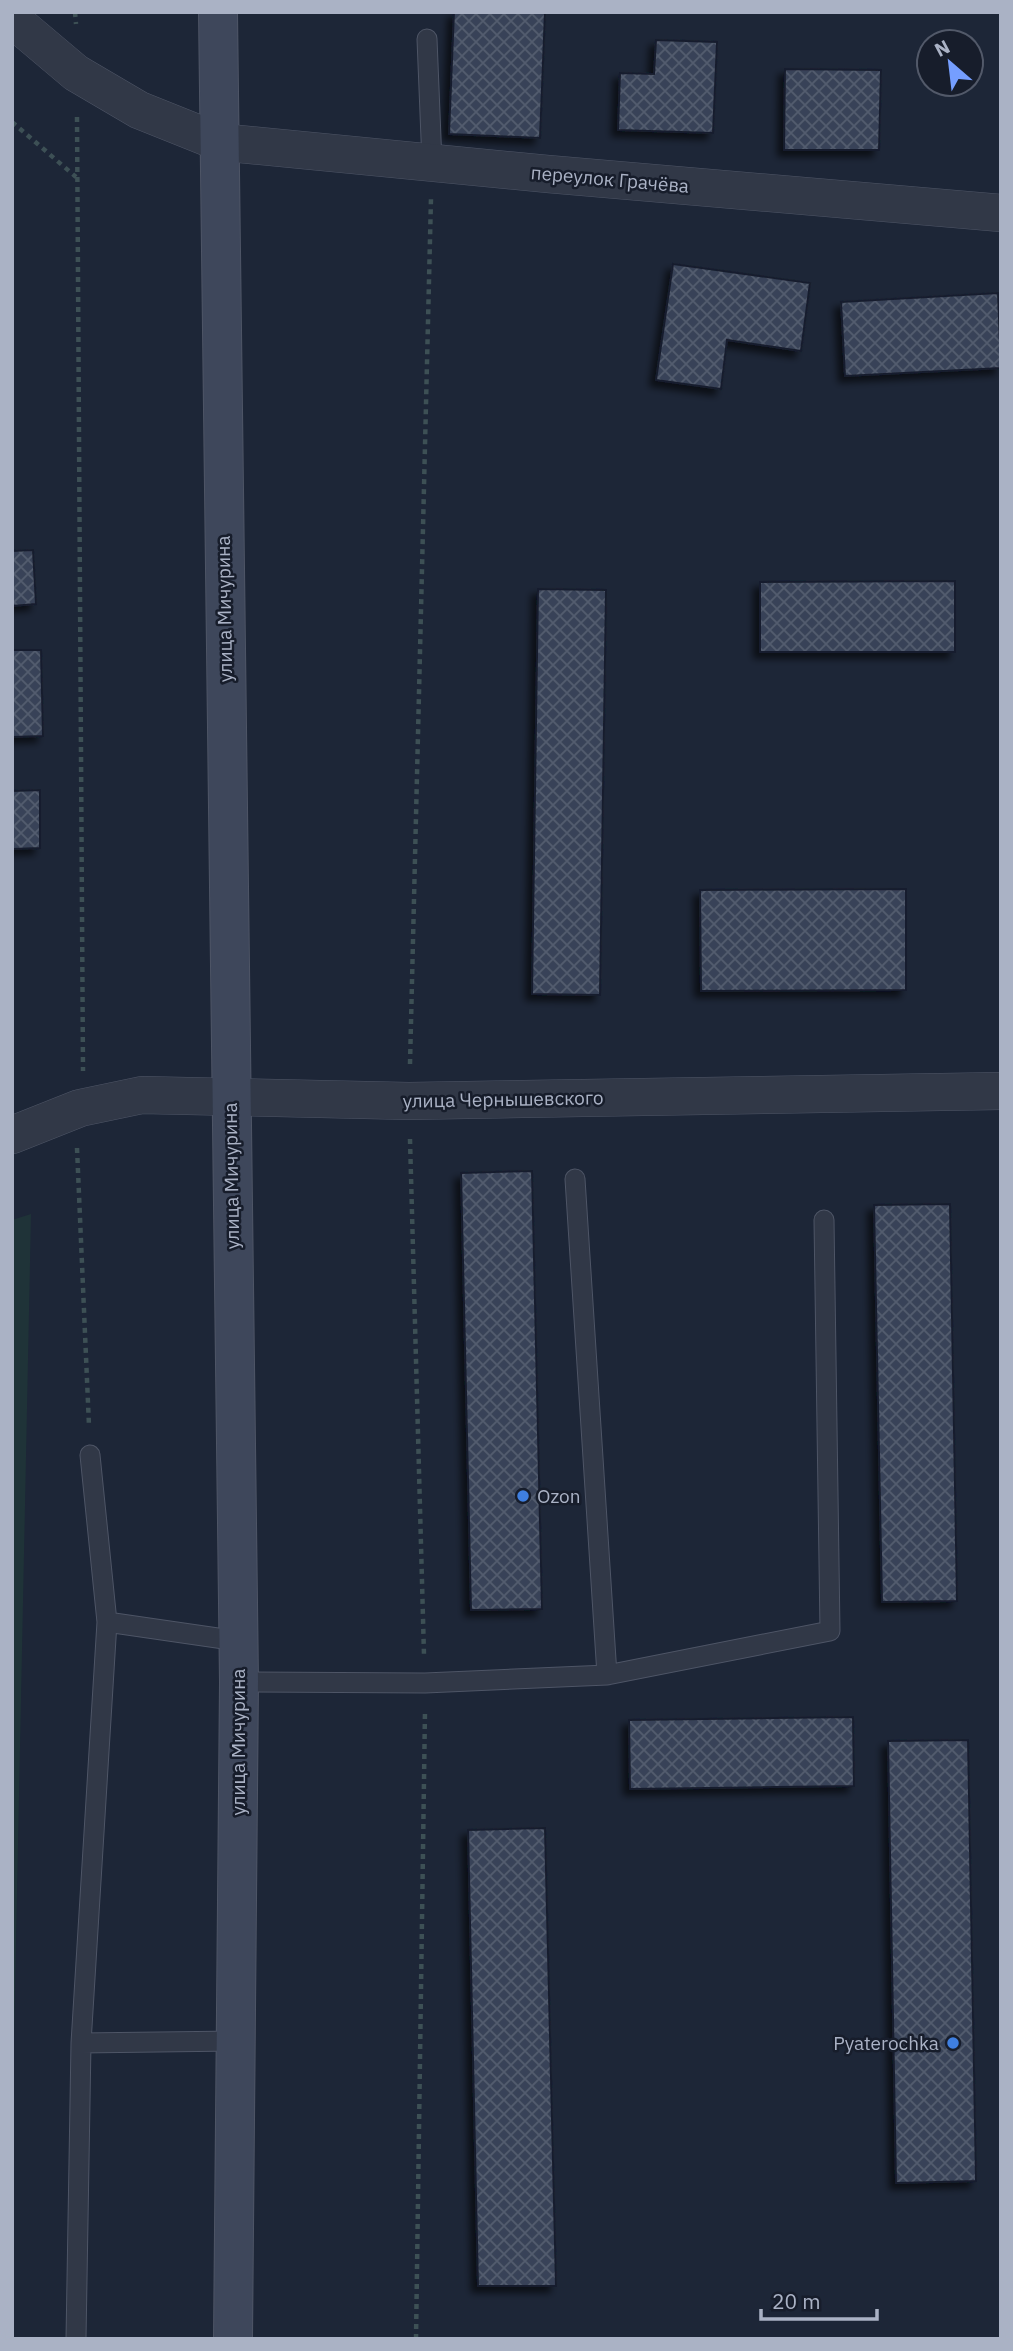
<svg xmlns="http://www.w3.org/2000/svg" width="1013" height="2351" viewBox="0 0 1013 2351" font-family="'IBM Plex Sans',sans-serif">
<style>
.pitch{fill:#1f3338}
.building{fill:url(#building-cross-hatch);stroke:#191f2e;stroke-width:2;filter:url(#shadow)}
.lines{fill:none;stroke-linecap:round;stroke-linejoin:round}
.service-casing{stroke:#4e5566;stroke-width:21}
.minor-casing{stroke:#4e5566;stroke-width:38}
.secondary-casing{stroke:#4e5566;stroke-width:40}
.path{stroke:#3d5055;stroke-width:4.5;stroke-dasharray:5 5;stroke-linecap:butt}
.service{stroke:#313847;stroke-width:19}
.minor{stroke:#313847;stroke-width:37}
.secondary{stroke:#3e475b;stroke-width:38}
.shop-dot{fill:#3f7fe0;stroke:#171d2b;stroke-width:2.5}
.labels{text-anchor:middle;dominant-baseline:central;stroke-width:5;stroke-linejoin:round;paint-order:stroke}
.street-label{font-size:19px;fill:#aab2c5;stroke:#171d2b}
.poi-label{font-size:19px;fill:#aab2c5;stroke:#171d2b;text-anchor:start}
</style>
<defs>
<pattern id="building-cross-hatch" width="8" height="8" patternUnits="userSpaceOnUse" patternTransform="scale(1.75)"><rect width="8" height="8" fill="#394358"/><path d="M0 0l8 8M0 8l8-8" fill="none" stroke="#535c6e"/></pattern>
<filter id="shadow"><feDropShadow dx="-6" dy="6" stdDeviation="3.5" flood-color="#0009"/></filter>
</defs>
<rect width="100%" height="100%" fill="#1d2637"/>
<path class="pitch" d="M31,1214L12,2135V1220Z"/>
<path class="building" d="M454,12H545L540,138L449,134Z
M656,40L717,42L713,133L618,130L620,73L654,74Z
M785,69L881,70L879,150H784Z
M673,264L810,283L801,351L727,340L721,389L656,380Z
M998,293L1001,368L845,376L841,302Z
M33,550L36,604L12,606V551Z
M955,581V652H760V582Z
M538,589L606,590L600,995L532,994Z
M12,650H41L43,736L12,737Z
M40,790V848L12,849V791Z
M906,889V990L701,991L700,890Z
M532,1171L542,1609L471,1610L461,1173Z
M950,1204L957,1601L882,1602L874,1205Z
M853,1717L854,1786L630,1789L629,1720Z
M968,1740L976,2181L896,2183L888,1741Z
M545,1828L556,2286H478L468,1830Z"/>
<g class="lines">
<g class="service-casing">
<path id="service" d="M427,39L432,163
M575,1179L607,1675
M107,1622L238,1641
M239,1682L425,1683L607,1675L830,1631L824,1220
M81,2043L236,2041
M76,2339L81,2043L107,1622L90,1455"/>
</g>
<g class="minor-casing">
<path id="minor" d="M12,19L76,73L139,110L219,142L548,174L1001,213
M12,1135L80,1108L142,1095L409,1101L1001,1091"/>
</g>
<g class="secondary-casing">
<path id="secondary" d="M218,12L239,1682L233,2339"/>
</g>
<path class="path" d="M75,12L76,24
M77,117L83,1071
M12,122L76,177
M410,1064L431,198
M410,1139L424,1655
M77,1148L89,1426
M416,2339L425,1710"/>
<use href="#service" class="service"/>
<use href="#minor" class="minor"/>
<use href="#secondary" class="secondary"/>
</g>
<g class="shop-dot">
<circle cx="523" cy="1496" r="7"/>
<circle cx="953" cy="2043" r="7"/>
</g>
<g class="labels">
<g class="street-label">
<text transform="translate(610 179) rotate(5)">переулок Грачёва</text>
<text transform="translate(224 609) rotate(-91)">улица Мичурина</text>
<text transform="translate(503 1099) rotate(-1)">улица Чернышевского</text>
<text transform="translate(231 1176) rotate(-91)">улица Мичурина</text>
<text transform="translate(238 1742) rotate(-90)">улица Мичурина</text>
</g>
<g class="poi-label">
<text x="537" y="1496">Ozon</text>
<text x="939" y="2043" text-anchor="end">Pyaterochka</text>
</g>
</g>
<rect width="1013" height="2351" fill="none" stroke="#aab2c5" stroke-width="28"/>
<g transform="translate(950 63) rotate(332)"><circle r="33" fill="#171d2b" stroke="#525969" stroke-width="2"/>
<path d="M0-5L12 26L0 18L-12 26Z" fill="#759eff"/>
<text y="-10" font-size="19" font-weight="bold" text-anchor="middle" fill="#aab2c5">N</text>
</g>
<path d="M761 2309v10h116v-10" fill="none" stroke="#aab2c5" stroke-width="3.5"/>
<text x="772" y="2309" font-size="21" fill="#aab2c5" stroke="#171d2b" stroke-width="5" paint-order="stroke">20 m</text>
</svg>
